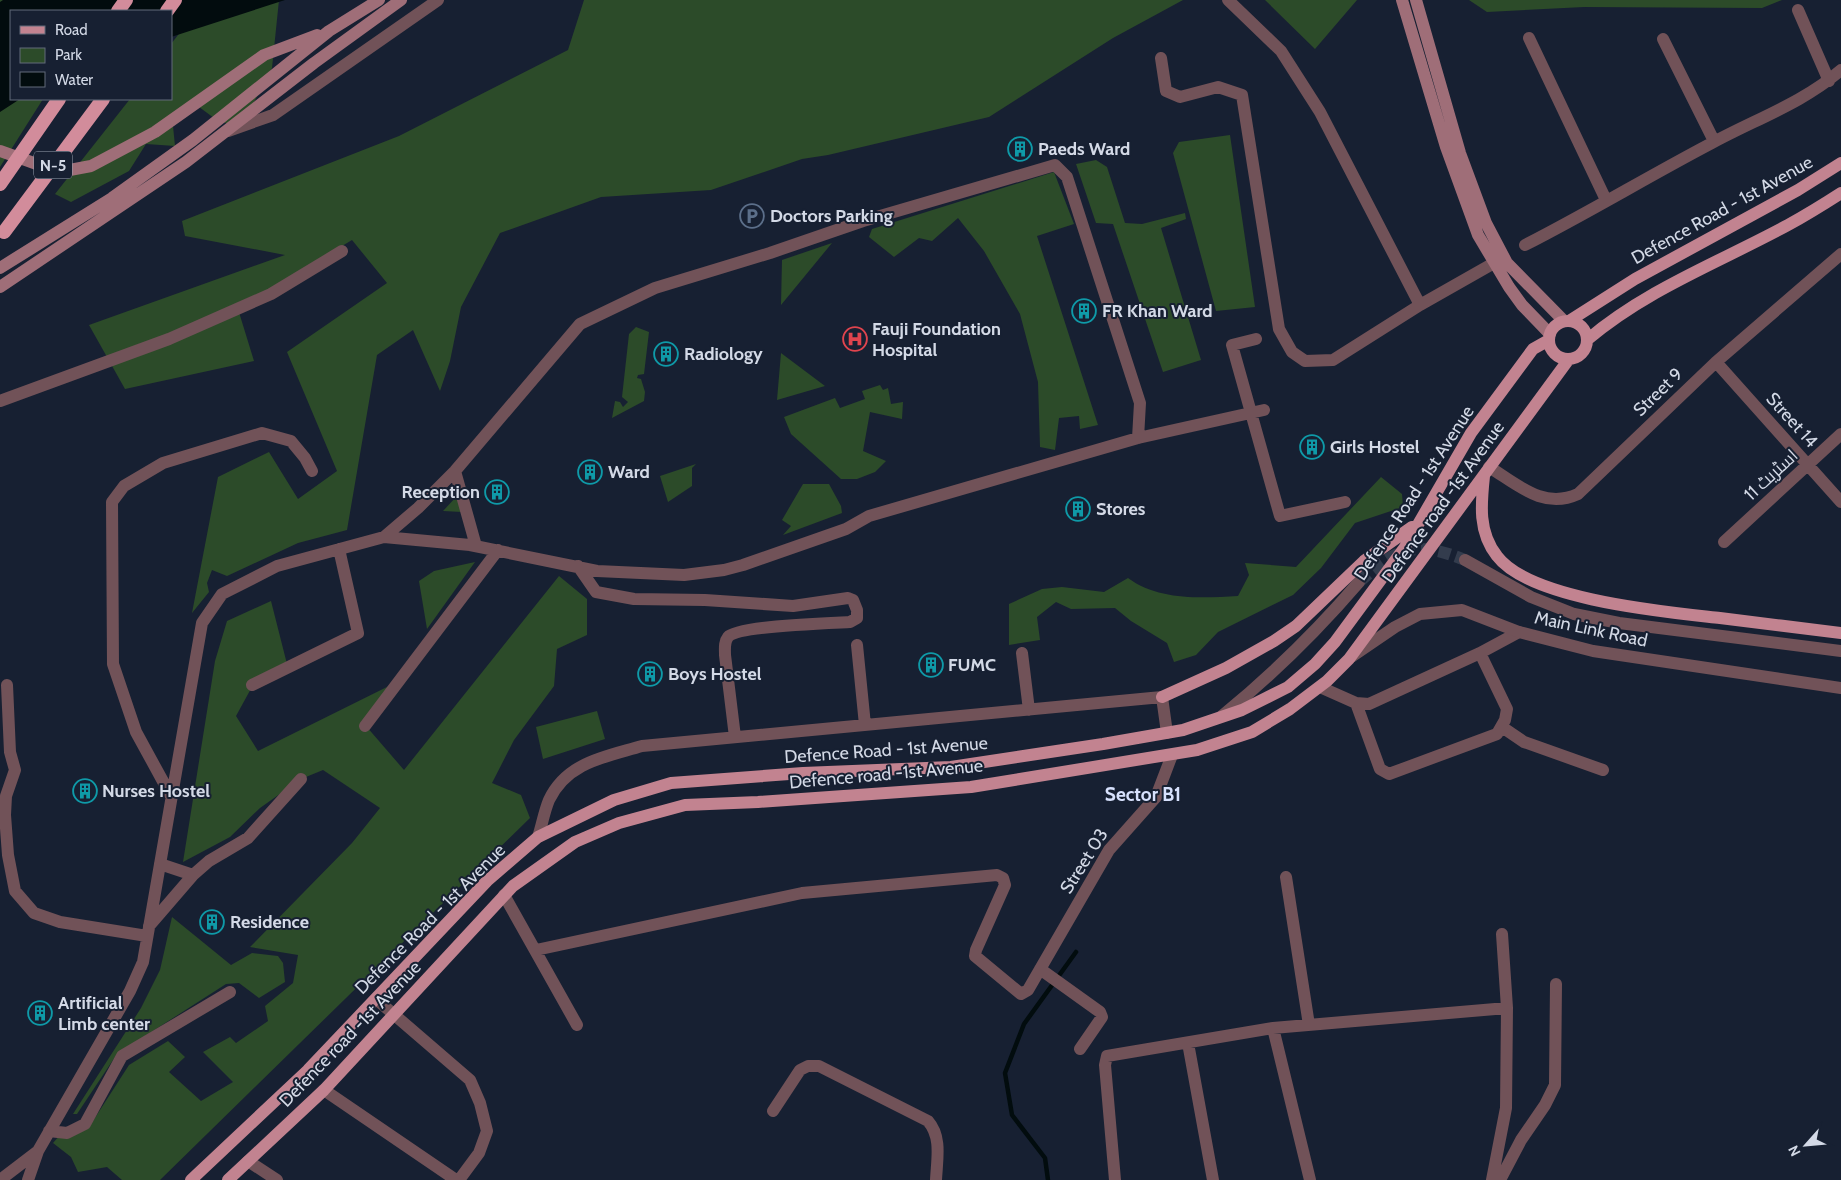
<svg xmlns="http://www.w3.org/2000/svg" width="1841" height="1180" viewBox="0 0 1841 1180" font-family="Cabin,Cairo,sans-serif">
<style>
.green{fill:#2c4b29}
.water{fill:#020c0e}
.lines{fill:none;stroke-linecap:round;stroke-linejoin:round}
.stream{stroke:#020c0e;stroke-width:4.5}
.tertiary-tunnel{stroke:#333c4d;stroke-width:12;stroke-dasharray:12 6;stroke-linecap:butt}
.minor{stroke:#715258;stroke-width:12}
.tertiary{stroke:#715258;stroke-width:12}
.secondary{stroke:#9f6e78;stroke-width:12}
.primary{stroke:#c28390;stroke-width:12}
.trunk{stroke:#d28c9b;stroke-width:14}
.trunk-bridge{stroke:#d28c9b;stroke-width:14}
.labels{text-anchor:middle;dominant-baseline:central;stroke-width:4;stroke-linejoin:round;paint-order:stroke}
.shield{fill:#172032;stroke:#9ba2b0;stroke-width:1}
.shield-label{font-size:16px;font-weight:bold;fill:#d3d9e6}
.poi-label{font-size:18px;font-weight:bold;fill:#d3d9e6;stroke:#172032;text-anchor:start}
.street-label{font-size:18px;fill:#d3d9e6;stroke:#172032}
.neighbourhood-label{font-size:19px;font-weight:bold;fill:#d7e1fd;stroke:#172032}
</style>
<rect width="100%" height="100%" fill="#172032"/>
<path class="green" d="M0,0H106L11,11V99H43L0,167Z
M279,0L272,68L241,127L218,121L191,101L173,126L175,146L146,144L129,171L71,202L55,194L130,99H171V44L199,8Z
M584,0H1183L1113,38L989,117L828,155L802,159L711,190L601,197L500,233L461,307L450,361L440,391L413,330L377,355L347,530L298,543L227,576L212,570L207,583L209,592L192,613L218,477L269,452L298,499L337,471L287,352L387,283L352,240L238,309L254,361L125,389L89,325L285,255L185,236L182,221L399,136L568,50Z
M1265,0H1357L1315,49Z
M1469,0H1782L1762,8L1584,7L1487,12Z
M1230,135L1255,307L1216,311L1173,153L1179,142Z
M1096,160L1107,167L1125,223L1142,224L1185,213L1186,219L1161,228L1201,360L1163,372L1113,224L1096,223L1076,164Z
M1054,172L1074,224L1037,236L1098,425L1080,429L1079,416L1059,418L1055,450L1040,447L1038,382L1020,314L984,251L958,218L932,241L919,238L894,257L869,237L872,229Z
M832,243L781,305L782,260Z
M636,327L649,332L644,374L638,375L637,378L641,379L645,392L644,401L612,418L615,401L620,402L623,407L628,402L622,397L629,334Z
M781,353L825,386L777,400Z
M880,385L883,390L888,388L891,404L903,402L902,419L870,412L863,451L886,461L875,472L857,479H841L791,434L784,417L835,398L840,408L865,399L862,391Z
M696,464L692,468V486L668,502L660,476Z
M1381,477L1402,494L1403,507L1355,523L1321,568L1293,595L1218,632L1196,655L1174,662L1167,643L1131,621L1115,608L1071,609L1056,602L1037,617L1040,640L1009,645V604L1042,589L1062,587L1104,592L1128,578C1159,601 1202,598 1238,596L1249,575L1245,563L1296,567Z
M803,484H829L841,506L842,513L783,535L791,526L782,520Z
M457,496L462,512L443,511Z
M475,562L427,629L419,581L434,571Z
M559,576L587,599V635L557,649L554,686L514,740L492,783L521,795L530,818L160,1180H122L107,1167L78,1172L71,1157L53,1143L60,1135L89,1127L129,1065L168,1041L185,1057L169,1072L201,1101L233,1082L203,1052L230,1037L236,1043L268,1021L265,1006L293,983L298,955L250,947L352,843L380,808L323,770L301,779L260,808L230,837L183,862L215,661L227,621L271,601L288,668L253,685L236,716L258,751L399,681L366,726L404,770Z
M597,711L605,739L543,759L536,727Z
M172,917L231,965L252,953L278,956L283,963L285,982L259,998L239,983L226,984L117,1054L77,1114H73L141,1008L160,970Z"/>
<path class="water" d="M3,0H285L171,37V11H11V99H20L0,112V2Z"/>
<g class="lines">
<path class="stream" d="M1048,1180L1045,1158L1012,1115L1005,1073L1024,1024L1076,952"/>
<path class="tertiary-tunnel" d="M1359,582C1398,547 1415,540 1465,560"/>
<path class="minor" d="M1228,0L1281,51L1320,112L1420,305
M1798,10L1829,81
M1529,38L1606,200
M1663,39L1714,141
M1161,58L1166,91L1180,97L1218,87L1242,95L1279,329L1292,352L1305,361L1333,360L1420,305L1494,263
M228,131L273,115L438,0
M1525,245C1588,213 1649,176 1712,143C1756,119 1803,103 1841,70
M1256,339L1232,345L1280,516L1345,502
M1716,362L1841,502
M0,401L169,339L271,294L342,251
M1489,467C1517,484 1543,510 1578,494L1716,362L1841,254
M455,471L476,546
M384,537L418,508L455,471L580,324L655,288L770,253L863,221L1055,165L1067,177L1140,403L1138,438
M1724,542L1841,434
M578,566L596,592L634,599L705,600L793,606L848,598L853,600L857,610V618L850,622C832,623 737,626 728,637C724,642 725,649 725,655L735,737
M857,645L865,725
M1022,653L1029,710
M7,685L10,752L15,770L6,796L5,815L8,855L15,891L34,913L60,922L147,936
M252,685L358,633L339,549
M1320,687L1356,703L1369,704L1480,653L1519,632
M1356,703L1380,769L1389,774L1497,734L1505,720L1507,709L1480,653
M365,726L498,550
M1502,727L1524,742L1603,770
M171,796L136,732L113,664L112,502L124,486L163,463L262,433L291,441L305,458L312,471
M538,837C542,825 544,812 549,800C567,762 605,757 642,746L1162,697L1167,733
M160,864L193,875
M1286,877L1309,1025
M504,895L577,1025
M149,926L193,875L209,861L248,838L301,779
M536,950L802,893L997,875L1003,878L1005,885L976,950L975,956L1021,994L1028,990L1109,850L1156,797L1172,755
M1040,969L1100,1012L1102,1017L1080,1049
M376,999L470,1080L480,1103L487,1131L479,1153L459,1180
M1273,1028L1310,1180
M1188,1043L1213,1180
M324,1090L456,1180
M773,1111L800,1070L808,1066H819L928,1121C942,1137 937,1159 936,1180
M49,1131L67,1133L85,1124L122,1056L230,992
M248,1161L277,1180
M0,1180L38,1151
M28,1180L38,1151L130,991L143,962L202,623L222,594L277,566L384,537L470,545L597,571L684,575L724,570L743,565L846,529L869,516L1138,438L1264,410
M1115,1180L1105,1065L1107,1056L1273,1028L1507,1008
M1492,1180L1506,1108L1507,1008L1502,934
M1500,1180L1521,1140L1545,1105L1555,1085L1556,984"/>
<path class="tertiary" d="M1465,560L1531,597L1574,614L1619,623L1841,651
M1351,657L1395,627L1420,614L1462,610L1519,632L1593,651L1841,688
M1222,716C1272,675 1317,631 1359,582"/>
<path class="secondary" d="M1402,0L1446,147L1478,235L1509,287L1522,305L1550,334
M1416,0L1460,153L1486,223L1507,263L1564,321
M0,151L59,172L91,166L155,132L264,55L317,35
M0,268L112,198L193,140L329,31L379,0
M0,287L186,162L314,63L401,0"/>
<path class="primary" d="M1569,321L1635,279L1798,190L1841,163
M1549 340a19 19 0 1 1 38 0a19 19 0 1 1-38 0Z
M1587,340C1647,289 1720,262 1788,225C1806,215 1824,204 1841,193
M1484,476C1481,504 1478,532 1497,556C1530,600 1667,612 1720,618C1760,623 1801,628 1841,633
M1162,697L1226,668L1274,641L1296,626L1364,561L1412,527
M191,1180L308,1070L487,881L538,837L614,800L671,783L803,773L951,767L1103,744L1183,730L1242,710L1288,687L1315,664L1335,642L1405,547L1471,433L1533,349L1549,340
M228,1180L324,1090L513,886L575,842L619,823L685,805L758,802L971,787L1197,750L1252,732L1290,709L1327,681L1349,659L1569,359"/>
<path class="trunk" d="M118,11L126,0
M167,11L175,0"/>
<path class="trunk-bridge" d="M0,184L59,99
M4,232L103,99"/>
</g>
<defs>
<g id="building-ring" transform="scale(1.25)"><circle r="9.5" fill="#172032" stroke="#0f9aa8" stroke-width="1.5"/><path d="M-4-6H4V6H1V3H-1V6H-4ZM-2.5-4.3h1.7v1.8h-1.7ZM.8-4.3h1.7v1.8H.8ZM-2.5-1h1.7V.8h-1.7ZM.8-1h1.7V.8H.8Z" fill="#0f9aa8"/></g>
<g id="parking-ring" transform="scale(1.25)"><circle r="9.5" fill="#172032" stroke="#5c6f8a" stroke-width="1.5"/><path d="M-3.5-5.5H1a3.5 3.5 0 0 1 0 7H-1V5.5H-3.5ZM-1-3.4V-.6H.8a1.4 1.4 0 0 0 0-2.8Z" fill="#5c6f8a"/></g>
<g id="hospital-ring" transform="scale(1.25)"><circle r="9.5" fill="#172032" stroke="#e0444e" stroke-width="1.5"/><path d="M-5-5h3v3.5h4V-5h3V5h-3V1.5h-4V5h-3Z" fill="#e0444e"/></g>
</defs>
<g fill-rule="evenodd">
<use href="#building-ring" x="1020" y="149"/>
<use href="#parking-ring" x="752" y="216"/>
<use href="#building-ring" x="1084" y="311"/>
<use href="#hospital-ring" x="855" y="339"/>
<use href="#building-ring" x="666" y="354"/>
<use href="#building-ring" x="1312" y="447"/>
<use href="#building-ring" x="590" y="472"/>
<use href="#building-ring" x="497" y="492"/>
<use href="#building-ring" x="1078" y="509"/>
<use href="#building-ring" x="931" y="665"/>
<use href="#building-ring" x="650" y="674"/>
<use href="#building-ring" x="85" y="791"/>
<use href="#building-ring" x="212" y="922"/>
<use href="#building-ring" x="40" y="1013"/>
</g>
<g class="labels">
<rect class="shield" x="34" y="151.5" width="38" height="27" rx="4"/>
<g class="shield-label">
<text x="53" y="165">N-5</text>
</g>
<g class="poi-label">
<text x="1038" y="149">Paeds Ward</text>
<text x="770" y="216">Doctors Parking</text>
<text x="1102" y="311">FR Khan Ward</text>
<text x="872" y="329">Fauji Foundation<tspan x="872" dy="21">Hospital</tspan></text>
<text x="684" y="354">Radiology</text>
<text x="1330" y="447">Girls Hostel</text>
<text x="608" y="472">Ward</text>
<text x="480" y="492" text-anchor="end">Reception</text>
<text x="1096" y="509">Stores</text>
<text x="948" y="665">FUMC</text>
<text x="668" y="674">Boys Hostel</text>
<text x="102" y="791">Nurses Hostel</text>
<text x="230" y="922">Residence</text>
<text x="58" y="1003">Artificial<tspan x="58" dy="21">Limb center</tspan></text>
</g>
<g class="street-label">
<text transform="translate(1722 210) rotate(-29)">Defence Road - 1st Avenue</text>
<text transform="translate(1658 392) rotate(-44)">Street 9</text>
<text transform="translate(1792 420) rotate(48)">Street 14</text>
<text transform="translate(1771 475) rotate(-43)">اسٹریٹ 11</text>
<text transform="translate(1414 493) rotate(-57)">Defence Road - 1st Avenue</text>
<text transform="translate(1443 502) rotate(-54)">Defence road -1st Avenue</text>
<text transform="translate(1591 629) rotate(12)">Main Link Road</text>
<text transform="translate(886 750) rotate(-4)">Defence Road - 1st Avenue</text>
<text transform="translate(886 774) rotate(-5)">Defence road -1st Avenue</text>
<text transform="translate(1084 861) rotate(-58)">Street 03</text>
<text transform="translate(430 919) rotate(-45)">Defence Road - 1st Avenue</text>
<text transform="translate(350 1034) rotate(-46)">Defence road -1st Avenue</text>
</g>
<g class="neighbourhood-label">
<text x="1143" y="794">Sector B1</text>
</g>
</g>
<rect x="10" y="10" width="162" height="90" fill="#172032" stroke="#626a7a"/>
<rect x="20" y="26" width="25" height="8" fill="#c28390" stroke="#626a7a"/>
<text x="55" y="35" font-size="15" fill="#d3d9e6">Road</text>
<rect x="20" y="48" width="25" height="15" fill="#2c4b29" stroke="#626a7a"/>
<text x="55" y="60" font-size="15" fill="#d3d9e6">Park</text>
<rect x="20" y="72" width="25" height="15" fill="#020c0e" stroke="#626a7a"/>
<text x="55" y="85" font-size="15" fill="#d3d9e6">Water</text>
<g transform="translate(1806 1145) rotate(243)" stroke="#172032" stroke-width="4" paint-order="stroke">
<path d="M0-4L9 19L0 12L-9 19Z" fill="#d3d9e6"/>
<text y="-8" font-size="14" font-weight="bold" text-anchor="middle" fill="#d3d9e6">N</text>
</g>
</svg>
